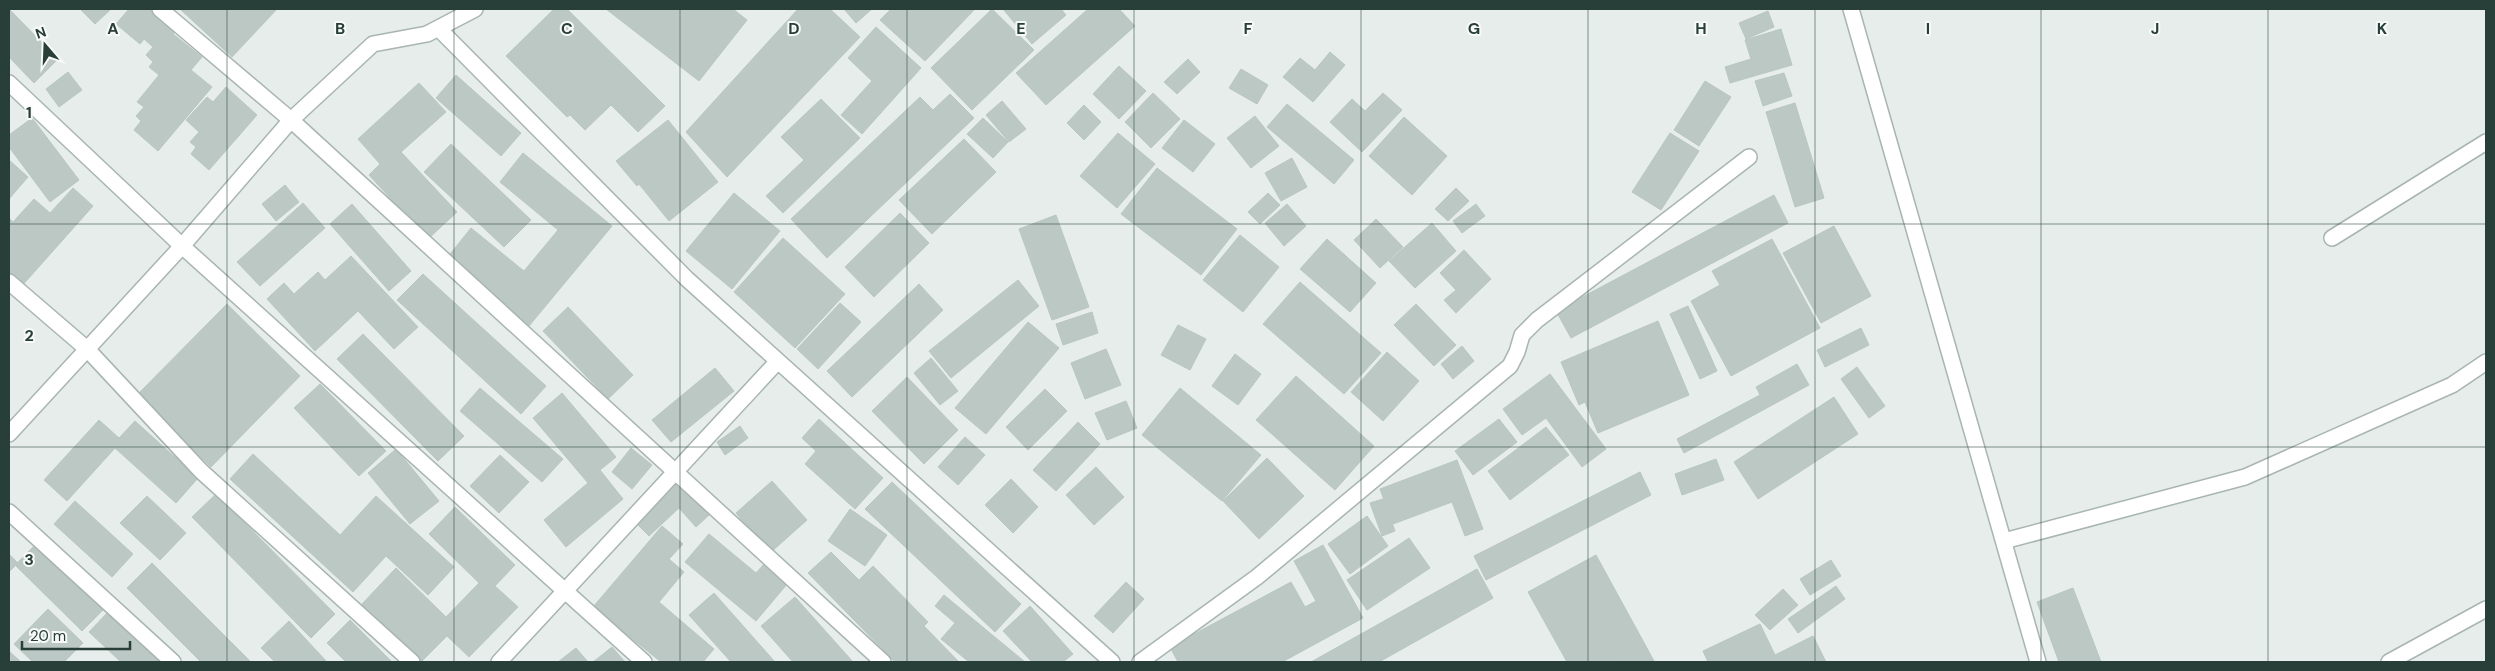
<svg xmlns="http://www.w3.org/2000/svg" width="2495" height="671" viewBox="0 0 2495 671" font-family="'DM Sans',sans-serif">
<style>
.building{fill:#bcc8c4;stroke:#b9c6c1}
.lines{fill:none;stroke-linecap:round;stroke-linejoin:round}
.street-casing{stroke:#a9b5b2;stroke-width:18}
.street{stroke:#fff;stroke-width:15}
.grid{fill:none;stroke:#273e39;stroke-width:1;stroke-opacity:0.55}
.grid-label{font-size:16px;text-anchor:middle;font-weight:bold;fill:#273e39;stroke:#f7faf8;stroke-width:4;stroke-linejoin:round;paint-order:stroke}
</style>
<rect width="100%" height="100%" fill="#e6edeb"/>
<path class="building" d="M9,9L58,59L34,83L9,57Z
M80,9H111L95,24Z
M129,9H154L177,28L173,34L202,57L191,70L212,87L158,151L134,130L141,121L136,116L144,107L137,102L159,75L149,67L153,62L146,55L153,47L144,39L140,44L116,24Z
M180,9H277L232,57Z
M554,9H567L665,106L638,132L611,105L585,130L570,115L567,117L506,56Z
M606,9H733L747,20L699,81Z
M798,9H830L860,37L727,177L686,132Z
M844,9H872L856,23Z
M891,9H975L925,61L880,20Z
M992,9L1034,50L972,110L931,68Z
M1003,9H1061L1066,15L1032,44Z
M1088,9H1119L1135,26L1046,105L1016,73Z
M1768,11L1774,27L1746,39L1739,23Z
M876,27L921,68L862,134L841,115L872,81L848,58Z
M1781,29L1792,65L1730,83L1725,67L1751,59L1745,40Z
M1330,52L1345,65L1313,102L1283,77L1300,58L1315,70Z
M1188,59L1200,72L1177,94L1164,82Z
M1119,66L1146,91L1119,119L1093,94Z
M1241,69L1268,85L1257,104L1229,88Z
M68,72L82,90L59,107L46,89Z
M1784,73L1792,96L1763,106L1755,81Z
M456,75L521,133L501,156L436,98Z
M1705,81L1731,97L1699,146L1674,130Z
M419,83L446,112L401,152L457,212L428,239L369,175L380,164L358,139Z
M226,87L257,115L209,170L191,154L196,147L190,142L199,132L186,120L207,97L213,102Z
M1153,93L1180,119L1151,148L1125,122Z
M1383,93L1402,110L1362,152L1330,122L1352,99L1365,111Z
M950,94L974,118L827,258L791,219L920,97L933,110Z
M821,99L860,138L783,213L766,196L804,160L781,137Z
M1002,101L1026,129L1009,142L986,115Z
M1795,103L1824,198L1795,207L1766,112Z
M1287,104L1354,160L1334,184L1267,127Z
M1084,105L1101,122L1084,140L1067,123Z
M1255,116L1279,146L1251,168L1227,138Z
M1404,117L1447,156L1412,195L1369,156Z
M32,118L79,180L50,202L9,147V135Z
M983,118L1008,142L993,158L967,134Z
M668,120L718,182L669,221L639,184L637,186L616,161Z
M1184,120L1215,144L1193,172L1162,148Z
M1118,133L1155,164L1117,208L1080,176Z
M1670,133L1699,151L1661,210L1632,192Z
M964,139L996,172L932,234L899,200Z
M451,144L531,220L504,247L424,172Z
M523,153L612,226L529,326L447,258L471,228L524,271L558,230L500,182Z
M1292,158L1307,187L1281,201L1265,173Z
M9,160L28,177L9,199Z
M1157,168L1237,229L1201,275L1121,214Z
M285,185L299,202L276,221L262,204Z
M73,188L93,206L20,288L9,278V218L13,222L34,199L50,213Z
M1456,188L1469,201L1448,221L1435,209Z
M734,193L780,231L732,289L686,251Z
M1268,193L1280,205L1260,224L1248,212Z
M1774,195L1788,223L1571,338L1556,311Z
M303,203L325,228L260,286L237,262Z
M352,204L411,271L389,291L330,224Z
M1287,204L1306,226L1284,246L1265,223Z
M1476,204L1485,216L1462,233L1453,221Z
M900,213L929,243L874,297L845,267Z
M1056,215L1089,307L1052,320L1019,229Z
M1376,219L1403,247L1380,268L1354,240Z
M1432,223L1456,251L1415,288L1389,261Z
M1834,226L1871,296L1821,323L1783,253Z
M1240,235L1279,267L1243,312L1203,280Z
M783,238L845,294L795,348L734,292Z
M1327,239L1376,283L1350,312L1300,269Z
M1772,239L1820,328L1731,376L1691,301L1720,285L1712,271Z
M1464,250L1491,279L1456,313L1444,300L1456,290L1440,273Z
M351,256L418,327L394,349L358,311L315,351L267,299L284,283L294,294L318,272L325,280Z
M423,274L546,386L521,414L397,300Z
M1018,280L1039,306L951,378L929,351Z
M1300,282L1381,353L1344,394L1263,324Z
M919,284L943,310L852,397L827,371Z
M840,303L861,322L818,369L797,349Z
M227,304L300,376L211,467L137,395Z
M1416,304L1456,345L1434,366L1394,325Z
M1688,306L1717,371L1700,379L1670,314Z
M568,307L633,375L608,399L543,331Z
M1092,312L1098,333L1063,345L1056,324Z
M1658,321L1689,395L1598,433L1585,402L1579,405L1561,362Z
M1028,322L1059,348L986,434L955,408Z
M1178,325L1206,339L1190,370L1161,355Z
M1861,328L1869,345L1825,367L1817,350Z
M363,334L464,436L438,461L337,359Z
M1462,346L1474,361L1453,379L1441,364Z
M1106,349L1121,385L1085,399L1071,363Z
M1387,352L1419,381L1383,421L1351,392Z
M1235,354L1261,374L1238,405L1212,386Z
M931,358L958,391L940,405L914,373Z
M1797,364L1809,385L1684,453L1677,439L1760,395L1756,387Z
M1857,367L1885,406L1869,418L1841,379Z
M715,368L734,391L671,442L652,420Z
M1550,374L1606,449L1582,467L1546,418L1522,435L1503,409Z
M1296,376L1374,446L1335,490L1256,420Z
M907,377L958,430L924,464L872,411Z
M320,384L386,451L359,476L294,408Z
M480,388L563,459L542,482L460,411Z
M1180,388L1261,455L1222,501L1142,435Z
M1045,389L1067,411L1028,450L1006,427Z
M562,393L616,457L600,470L623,499L566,547L544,520L588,483L533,418Z
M1834,397L1858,434L1758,499L1734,462Z
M1126,401L1137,428L1107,440L1095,413Z
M819,419L883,478L855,509L805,464L816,451L802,438Z
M1499,419L1517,442L1473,475L1455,451Z
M99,420L119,438L135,421L198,478L176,503L115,448L67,501L44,480Z
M1078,422L1100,444L1056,491L1033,470Z
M740,426L748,438L725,455L717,442Z
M1546,427L1569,455L1510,500L1488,471Z
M965,437L985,455L958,485L938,467Z
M631,448L652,465L632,489L612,472Z
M396,449L439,501L410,524L368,473Z
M253,454L340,535L376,496L454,567L428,595L386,556L353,592L230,479Z
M500,455L529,482L499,513L470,486Z
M1267,458L1304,496L1259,539L1223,501Z
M1716,459L1724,480L1682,495L1675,474Z
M1457,460L1483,529L1465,536L1452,502L1393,524L1380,489Z
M1096,467L1124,497L1094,525L1066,495Z
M1640,472L1651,495L1486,580L1474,556Z
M1011,479L1038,507L1013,533L985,505Z
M676,480L709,515L696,527L679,508L649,536L633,520Z
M772,481L807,520L770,553L736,513Z
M892,482L1021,604L995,632L865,509Z
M216,494L335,614L311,638L192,517Z
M147,496L186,533L160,560L120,523Z
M1383,499L1395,531L1382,536L1370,503Z
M75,501L133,554L112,577L54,524Z
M455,507L515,565L495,586L518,607L469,657L447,636L422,661L362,604L396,568L446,617L479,583L429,534Z
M850,509L887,535L865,566L828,541Z
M1367,516L1388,546L1350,574L1328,544Z
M662,526L683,544L669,559L684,572L659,602L714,649L703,662H661L593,607Z
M709,534L756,573L765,563L788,583L756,621L685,562Z
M1409,538L1430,568L1367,610L1347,580Z
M35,545L103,610L82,631L15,565Z
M1323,545L1363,618L1282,662H1178L1170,647L1291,582L1305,607L1316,601L1294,561Z
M831,552L859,580L873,566L928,622L924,626L959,662H895L808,573Z
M9,554L18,563L9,572Z
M1596,555L1654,661L1567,662L1528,592Z
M1831,560L1841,576L1810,595L1800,579Z
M152,563L251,662H201L127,588Z
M1477,569L1493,598L1379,662H1311Z
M1126,582L1144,599L1113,633L1094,616Z
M1836,586L1845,599L1798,633L1788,619Z
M2073,588L2101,662H2059L2037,602Z
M1783,589L1798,605L1770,630L1755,615Z
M714,593L775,662H731L689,615Z
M944,595L1025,662H969L941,639L955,623L935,606Z
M795,597L853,662H793L761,626Z
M1030,606L1073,654L1063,662H1032L1003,631Z
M48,609L83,643L64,662H33L14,644Z
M109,611L163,662H121L89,632Z
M350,620L392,662H346L327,643Z
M289,621L327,662H275L261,648Z
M1760,624L1775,655L1813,636L1826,662H1708L1703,651Z
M612,647L625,662H593Z
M576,648L588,662H558Z
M9,651L21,662H9Z"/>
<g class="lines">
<g class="street-casing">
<path id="street" d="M160,9L291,120L883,662
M1851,9L2038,662
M439,29L687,279L1112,662
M9,83L182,246L644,662
M2332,238L2486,142
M9,282L87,349L201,471L412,662
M9,434L182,246L291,120L373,44L427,34L475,9
M9,512L173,662
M2004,541L2245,477L2452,385L2486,362
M499,662L778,361
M1140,662L1257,577L1510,366L1517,352L1522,335L1537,320L1749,157
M2389,662L2486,609"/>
</g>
<use href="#street" class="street"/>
</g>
<path class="grid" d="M227,9V662M454,9V662M680,9V662M907,9V662M1134,9V662M1361,9V662M1588,9V662M1815,9V662M2041,9V662M2268,9V662M9,224H2486M9,447H2486"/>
<g class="grid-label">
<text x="113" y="34">A</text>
<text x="340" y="34">B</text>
<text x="567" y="34">C</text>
<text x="794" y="34">D</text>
<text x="1021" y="34">E</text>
<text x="1248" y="34">F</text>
<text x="1474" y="34">G</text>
<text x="1701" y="34">H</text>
<text x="1928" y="34">I</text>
<text x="2155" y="34">J</text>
<text x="2382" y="34">K</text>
<text x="29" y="118">1</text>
<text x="29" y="341">2</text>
<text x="29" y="565">3</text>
</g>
<rect width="2495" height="671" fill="none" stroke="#273e39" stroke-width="20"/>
<g transform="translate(45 45) rotate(341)" stroke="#f7faf8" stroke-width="4" paint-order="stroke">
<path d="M0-4L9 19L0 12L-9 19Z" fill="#273e39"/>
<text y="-8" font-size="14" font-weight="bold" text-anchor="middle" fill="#273e39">N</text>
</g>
<path d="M22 641v8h108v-8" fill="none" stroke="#273e39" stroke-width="2.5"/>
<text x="30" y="641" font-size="15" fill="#273e39" stroke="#f7faf8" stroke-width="4" paint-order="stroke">20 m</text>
</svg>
